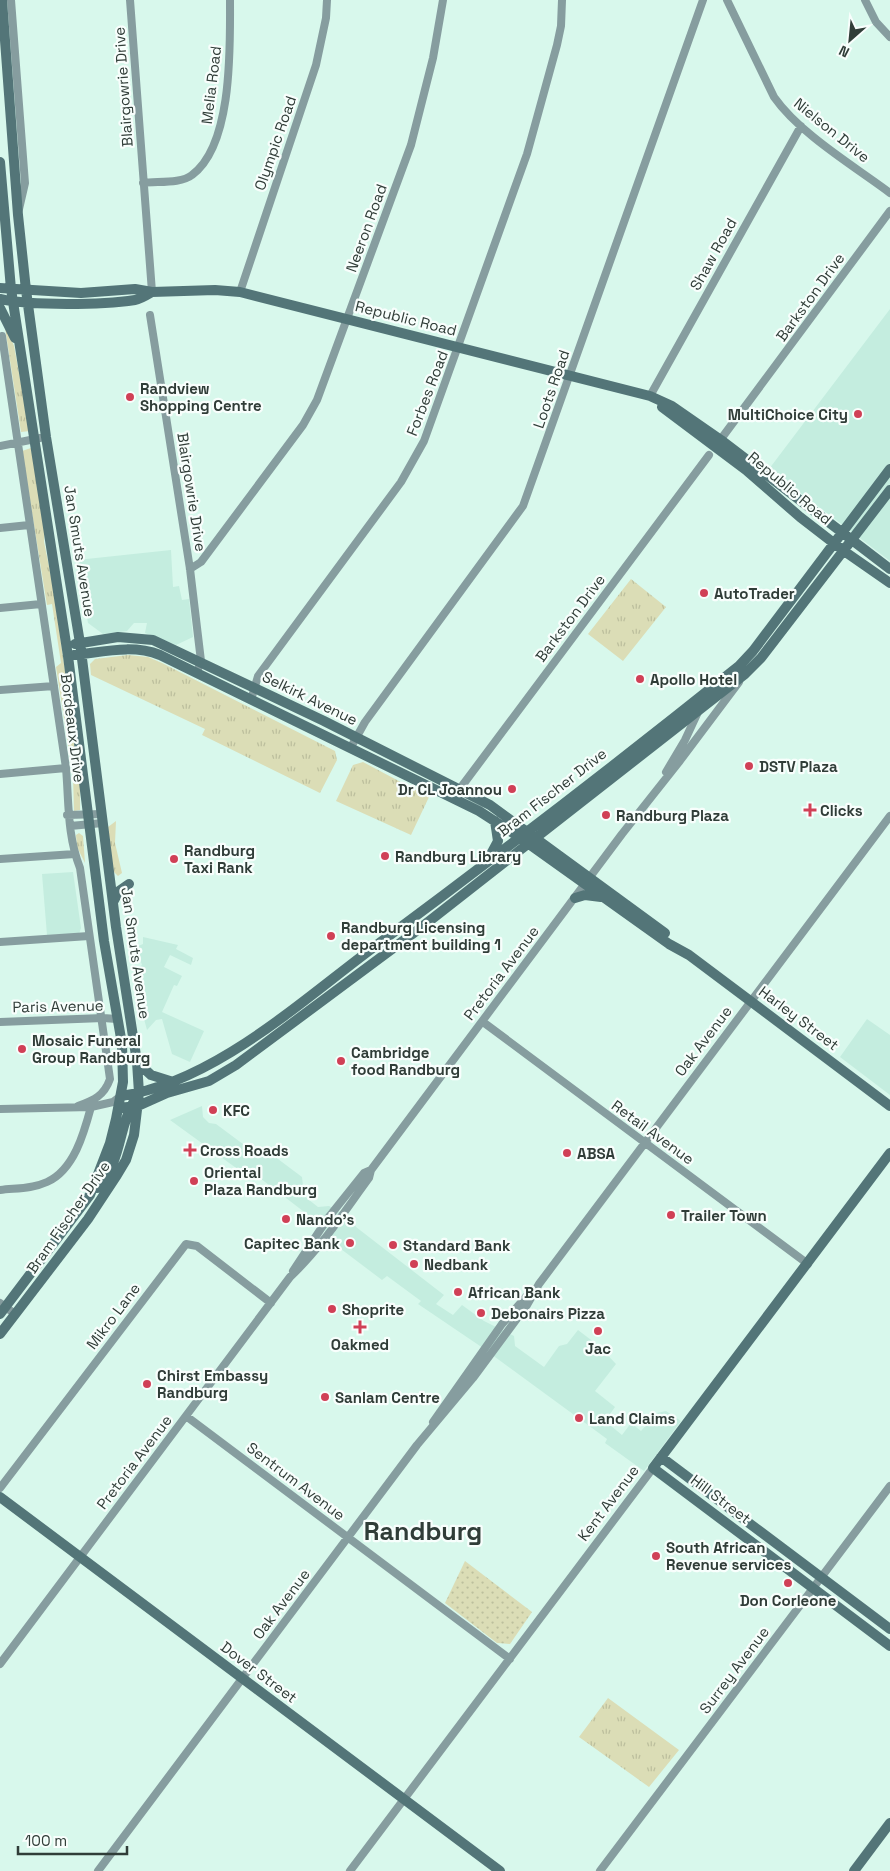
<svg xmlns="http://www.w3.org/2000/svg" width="890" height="1871" viewBox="0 0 890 1871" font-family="'Space Grotesk',sans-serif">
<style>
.built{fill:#c4eddf}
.grass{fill:url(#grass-tufts)}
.park{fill:url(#park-dots)}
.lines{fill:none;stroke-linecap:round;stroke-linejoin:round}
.street{stroke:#869d9f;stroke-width:8}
.secondary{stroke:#537578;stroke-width:10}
.poi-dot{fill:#d04056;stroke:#f8fefc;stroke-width:2}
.labels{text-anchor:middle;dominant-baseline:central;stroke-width:4.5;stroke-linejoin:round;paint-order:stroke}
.street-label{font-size:15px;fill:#303d38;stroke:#f8fefc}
.poi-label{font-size:15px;font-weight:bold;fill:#303d38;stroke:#f8fefc;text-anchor:start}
.town-label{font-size:25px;font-weight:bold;fill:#303d38;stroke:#f8fefc}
</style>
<defs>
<pattern id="grass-tufts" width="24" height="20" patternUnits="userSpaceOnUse" patternTransform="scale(1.25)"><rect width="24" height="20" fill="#dbddb6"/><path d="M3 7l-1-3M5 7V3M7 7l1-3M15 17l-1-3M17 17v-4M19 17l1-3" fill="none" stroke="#bcbf9d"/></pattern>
<pattern id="park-dots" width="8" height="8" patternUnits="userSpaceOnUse" patternTransform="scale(1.25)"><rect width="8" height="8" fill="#dbddb6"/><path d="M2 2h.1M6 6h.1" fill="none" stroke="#bcbf9d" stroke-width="1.8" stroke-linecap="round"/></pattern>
</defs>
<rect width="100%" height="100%" fill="#d8f8ec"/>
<path class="built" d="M890,309V561L769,469Z
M171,550L173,587L179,586L182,600L189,599L193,637L176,645L145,633L147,623H134L127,631L103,634L88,623L77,560Z
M73,872L81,928L79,934L47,935L42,874Z
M143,937L178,945L176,949L193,958L191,965L170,955L164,967L182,976L177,986L174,985L162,1012L204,1031L190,1062L172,1054L162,1019L156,1020L147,1030L144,1019L148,1017L144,1001L147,1000L143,992L145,991L140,976L143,974L139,967L142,965L136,947L143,944Z
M867,1019L890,1035V1095L840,1057Z
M202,1106L203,1117L209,1123L216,1124L259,1156L261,1154L266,1158L274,1156L302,1177L304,1196L318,1207L329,1206L351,1218L356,1227L444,1295L436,1304L453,1315L462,1305L484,1321L514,1336L515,1346L544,1367L559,1346L567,1344L578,1330L599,1346L616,1364L595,1391L615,1407L605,1421L622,1435L631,1423L641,1431L657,1413L666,1411L681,1421L644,1471L605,1443L607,1439L480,1346L418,1304L421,1301L387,1276L382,1280L337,1246L316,1221L247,1168L243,1173L170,1120Z"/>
<path class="grass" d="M4,321L14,346L30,431L21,432Z
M31,448L45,526L44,542L52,581L80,774V810L74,811L73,776L56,667L61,663L52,604L47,605L22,451Z
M631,579L666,607L623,661L588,634Z
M128,655L148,657L162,663L335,751L337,760L320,793L202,735L205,729L91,675L90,664L95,659Z
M363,762L429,797L411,835L336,801L353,765Z
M116,821L115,843L122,873L118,876L113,871L108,827Z
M79,833L83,836L85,863L77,847L76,835Z
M608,1698L679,1750L649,1787L579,1737Z"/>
<path class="park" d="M465,1561L532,1612L510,1644L497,1643L445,1603Z"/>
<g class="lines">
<path class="street" d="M11,0L25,183L19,209
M130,0L152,292
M727,0L774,97C800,134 854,166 890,193
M865,0L876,22L890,37
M143,183C157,181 181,184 192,175C233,145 230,46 230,0
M240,292L316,65L326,18L327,0
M150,315L190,569L201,661L197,672
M2,336L66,768C69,803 67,835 80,868L110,1079C104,1096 94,1100 78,1106
M650,396L801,126
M718,443L890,211
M0,446L40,438
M0,528L29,525
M190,569L201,562L303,425L317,400L411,145L433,58L443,0
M0,608L41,604
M0,690L54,686
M251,700L258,676L401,482L424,441L527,154L557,45L561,26L562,0
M351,747L365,722L523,506L703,0
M666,772L685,740L698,712
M0,774L66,768
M456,794L709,455
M67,815L102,814
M70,826L103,823
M0,859L75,854
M0,942L89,936
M0,1022L103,1018L117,1019
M483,1022L808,1264
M0,1109L91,1107L113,1102L121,1096
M0,1190C15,1188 32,1189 47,1182C74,1170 84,1133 91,1107
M293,1271L328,1218L364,1173L371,1170
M0,1303L15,1314
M186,1416L510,1659
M433,1422L502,1324L532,1290
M0,1488L186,1244L197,1246L271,1303
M0,1664L290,1277C321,1248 344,1212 369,1178L371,1170L622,834L679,762L739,682
M98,1871L417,1445L473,1378L527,1305L539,1284L890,816
M350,1871L653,1468
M600,1871L890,1486"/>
<path class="secondary" d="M0,162L11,289L68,656L104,941L122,1044L123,1082L116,1119L110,1143L90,1195L0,1314
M0,288L81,293L135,289L152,292L215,290L240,292L650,396L672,406L721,440L890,569
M0,299C32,306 102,305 135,300C141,299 147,295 152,292
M0,308L15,338
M662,407L746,470L800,517L844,551L890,583
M75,644L118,637L153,640L324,721L490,805L665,933
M74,655C103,652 132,644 160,655L479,811L519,837L669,944L689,955L890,1106
M490,856L498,841L495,821
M575,898L585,895L601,897
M113,902L119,891L129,884
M137,1062L151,1075L170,1081
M121,1096C214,1082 300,1002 374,947C497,856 619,762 739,666L753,651L890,469
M118,1108L138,1106L167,1093L209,1081L236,1065L423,926L745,674L761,658L890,490
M890,1153L653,1468L890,1646
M97,1188C122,1162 118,1129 133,1103
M0,1334L88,1219L117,1175L126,1160L134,1135L139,1093L137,1062L116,927L80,643L46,437L26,290L18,215L2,0
M661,1457L890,1629
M0,1497L500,1871
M854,1871L890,1823"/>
</g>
<g class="poi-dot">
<circle cx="130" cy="397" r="5"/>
<circle cx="858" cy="414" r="5"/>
<circle cx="704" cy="593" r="5"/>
<circle cx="640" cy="679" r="5"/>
<circle cx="749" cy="766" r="5"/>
<circle cx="512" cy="789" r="5"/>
<path d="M807.5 802.5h5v5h5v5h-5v5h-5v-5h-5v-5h5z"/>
<circle cx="606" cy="815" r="5"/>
<circle cx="385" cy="856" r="5"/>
<circle cx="174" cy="859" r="5"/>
<circle cx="331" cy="936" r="5"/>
<circle cx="22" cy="1049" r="5"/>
<circle cx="341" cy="1061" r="5"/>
<circle cx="213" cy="1110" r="5"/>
<path d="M187.5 1142.5h5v5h5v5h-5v5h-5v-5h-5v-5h5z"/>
<circle cx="567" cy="1153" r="5"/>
<circle cx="194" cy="1181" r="5"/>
<circle cx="671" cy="1215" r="5"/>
<circle cx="286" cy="1219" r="5"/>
<circle cx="350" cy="1243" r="5"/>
<circle cx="393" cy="1245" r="5"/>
<circle cx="414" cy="1264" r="5"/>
<circle cx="458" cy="1292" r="5"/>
<circle cx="332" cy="1309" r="5"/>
<circle cx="481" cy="1313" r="5"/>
<path d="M357.5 1319.5h5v5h5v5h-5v5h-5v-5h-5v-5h5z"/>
<circle cx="598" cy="1331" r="5"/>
<circle cx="147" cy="1384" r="5"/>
<circle cx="325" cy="1397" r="5"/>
<circle cx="579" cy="1418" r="5"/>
<circle cx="656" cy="1556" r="5"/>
<circle cx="788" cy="1583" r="5"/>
</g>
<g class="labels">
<g class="street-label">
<text transform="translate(211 85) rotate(-83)">Melia Road</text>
<text transform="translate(123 87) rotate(-94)">Blairgowrie Drive</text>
<text transform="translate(832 130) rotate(39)">Nielson Drive</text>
<text transform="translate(275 143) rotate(-71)">Olympic Road</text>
<text transform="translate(366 228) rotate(-70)">Neeron Road</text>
<text transform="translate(713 254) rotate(-61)">Shaw Road</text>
<text transform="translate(810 297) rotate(-54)">Barkston Drive</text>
<text transform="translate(406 318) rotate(14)">Republic Road</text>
<text transform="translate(551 389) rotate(-71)">Loots Road</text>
<text transform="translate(427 393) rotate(-69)">Forbes Road</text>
<text transform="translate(790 488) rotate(40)">Republic Road</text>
<text transform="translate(192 492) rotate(81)">Blairgowrie Drive</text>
<text transform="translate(80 551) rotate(81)">Jan Smuts Avenue</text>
<text transform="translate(570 618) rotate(-53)">Barkston Drive</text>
<text transform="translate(310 698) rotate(26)">Selkirk Avenue</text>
<text transform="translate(73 728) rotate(83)">Bordeaux Drive</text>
<text transform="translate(552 792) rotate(-38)">Bram Fischer Drive</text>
<text transform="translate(136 953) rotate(82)">Jan Smuts Avenue</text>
<text transform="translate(501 973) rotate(-53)">Pretoria Avenue</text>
<text transform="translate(58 1006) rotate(-1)">Paris Avenue</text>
<text transform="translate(799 1018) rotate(37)">Harley Street</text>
<text transform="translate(703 1041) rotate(-53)">Oak Avenue</text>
<text transform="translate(653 1132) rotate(36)">Retail Avenue</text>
<text transform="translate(68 1217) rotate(-55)">Bram Fischer Drive</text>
<text transform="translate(113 1316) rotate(-53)">Mikro Lane</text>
<text transform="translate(134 1462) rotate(-53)">Pretoria Avenue</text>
<text transform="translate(296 1481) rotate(37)">Sentrum Avenue</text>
<text transform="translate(721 1499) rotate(37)">Hill Street</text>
<text transform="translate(608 1503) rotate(-53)">Kent Avenue</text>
<text transform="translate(281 1604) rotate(-53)">Oak Avenue</text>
<text transform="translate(734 1670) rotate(-53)">Surrey Avenue</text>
<text transform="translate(259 1672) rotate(37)">Dover Street</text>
</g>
<g class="poi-label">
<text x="140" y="388">Randview<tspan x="140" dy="17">Shopping Centre</tspan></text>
<text x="848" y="414" text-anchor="end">MultiChoice City</text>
<text x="714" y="593">AutoTrader</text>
<text x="650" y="679">Apollo Hotel</text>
<text x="759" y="766">DSTV Plaza</text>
<text x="502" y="789" text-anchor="end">Dr CL Joannou</text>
<text x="820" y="810">Clicks</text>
<text x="616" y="815">Randburg Plaza</text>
<text x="184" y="850">Randburg<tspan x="184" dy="17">Taxi Rank</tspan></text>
<text x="395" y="856">Randburg Library</text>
<text x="341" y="927">Randburg Licensing<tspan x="341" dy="17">department building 1</tspan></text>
<text x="32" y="1040">Mosaic Funeral<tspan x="32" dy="17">Group Randburg</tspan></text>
<text x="351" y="1052">Cambridge<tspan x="351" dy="17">food Randburg</tspan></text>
<text x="223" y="1110">KFC</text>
<text x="200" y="1150">Cross Roads</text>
<text x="577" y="1153">ABSA</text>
<text x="204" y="1172">Oriental<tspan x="204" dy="17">Plaza Randburg</tspan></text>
<text x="681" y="1215">Trailer Town</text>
<text x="296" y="1219">Nando's</text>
<text x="340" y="1243" text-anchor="end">Capitec Bank</text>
<text x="403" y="1245">Standard Bank</text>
<text x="424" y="1264">Nedbank</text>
<text x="468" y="1292">African Bank</text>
<text x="342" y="1309">Shoprite</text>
<text x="491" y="1313">Debonairs Pizza</text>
<text x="360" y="1344" text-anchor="middle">Oakmed</text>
<text x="598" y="1348" text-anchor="middle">Jac</text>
<text x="157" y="1375">Chirst Embassy<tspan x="157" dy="17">Randburg</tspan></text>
<text x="335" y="1397">Sanlam Centre</text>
<text x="589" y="1418">Land Claims</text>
<text x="666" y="1547">South African<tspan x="666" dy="17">Revenue services</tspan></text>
<text x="788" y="1600" text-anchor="middle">Don Corleone</text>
</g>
<g class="town-label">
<text x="423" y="1531">Randburg</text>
</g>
</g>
<g transform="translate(850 40) rotate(207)" stroke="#f8fefc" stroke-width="4" paint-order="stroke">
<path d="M0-4L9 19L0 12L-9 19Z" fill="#303d38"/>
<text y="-8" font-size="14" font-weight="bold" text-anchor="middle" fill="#303d38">N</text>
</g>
<path d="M18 1846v8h109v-8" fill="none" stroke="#303d38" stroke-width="2.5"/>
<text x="25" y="1846" font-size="15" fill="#303d38" stroke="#f8fefc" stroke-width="4" paint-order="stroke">100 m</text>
</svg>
